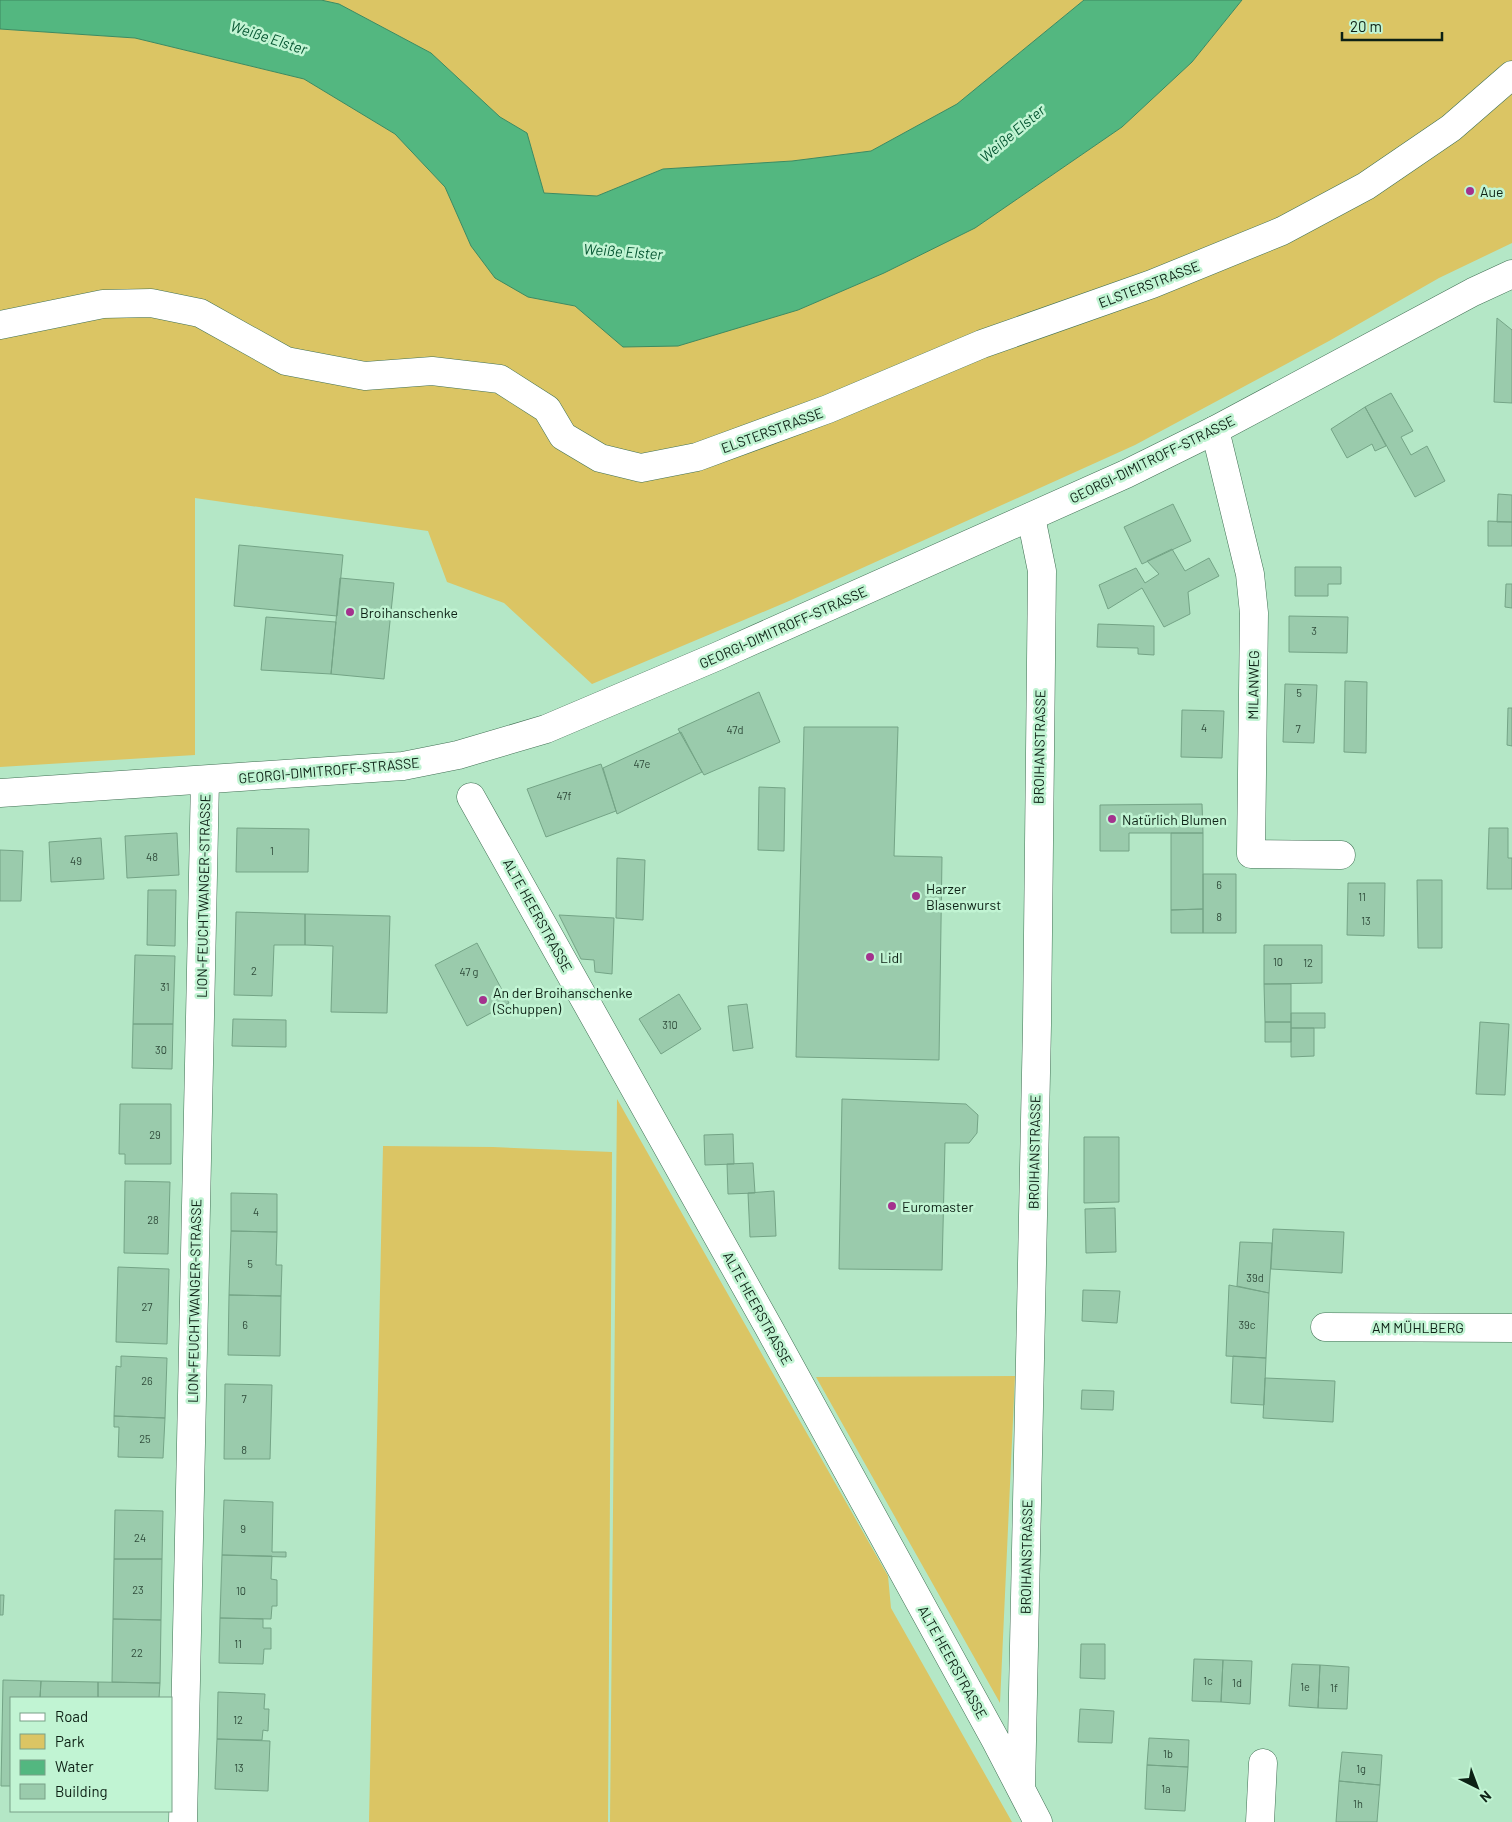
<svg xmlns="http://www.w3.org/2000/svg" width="1512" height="1822" viewBox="0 0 1512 1822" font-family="Barlow,sans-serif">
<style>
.green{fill:#dbc564}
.water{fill:#53b780;stroke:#3e8a60}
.building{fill:#9acbac;stroke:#74a486}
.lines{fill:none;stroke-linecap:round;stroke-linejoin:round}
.minor-casing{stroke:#417054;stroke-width:29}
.tertiary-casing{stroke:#417054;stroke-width:29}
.minor{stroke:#fff;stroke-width:28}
.tertiary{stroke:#fff;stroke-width:28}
.poi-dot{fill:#a4328e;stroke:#c1f4d3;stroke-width:2}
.labels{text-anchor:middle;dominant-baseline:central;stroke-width:5;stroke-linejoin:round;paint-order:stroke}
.number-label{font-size:11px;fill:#304c3b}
.poi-label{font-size:14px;fill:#0d2115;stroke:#c1f4d3;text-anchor:start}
.street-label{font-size:14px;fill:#0d2115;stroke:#c1f4d3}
.water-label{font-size:15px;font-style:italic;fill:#075733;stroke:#c1f4d3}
</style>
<rect width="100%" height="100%" fill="#b4e7c6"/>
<path class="green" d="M321,0H1084L957,104L871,151L792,161L663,169L597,196L544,193L527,133L500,117L431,53L339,4Z
M1242,0H1512V243L1439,278L1329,341L1135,445L789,601L592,684L504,603L447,582L428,531L195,498V755L0,767V29L135,38L304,79L395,134L445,187L471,246L528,297L575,306L624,347L798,310L884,273L975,228L1122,127L1192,62Z
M617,1099L888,1576L891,1608L1012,1822H610Z
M383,1146L493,1147L612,1152L608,1822H369Z
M1015,1376L1000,1703L816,1377Z"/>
<path class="water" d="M0,0H321L339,4L431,53L500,117L527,133L544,193L597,196L663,169L792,161L871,151L957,104L1084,0H1242L1192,62L1122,127L975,228L884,273L798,310L678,346L623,347L575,306L528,297L495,278L471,246L445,187L395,134L304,79L135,38L0,29Z"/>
<path class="building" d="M1497,318L1512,330V403L1494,402Z
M1391,393L1413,431L1401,437L1411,455L1427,446L1445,481L1415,497L1365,407Z
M1365,407L1386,446L1375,451L1372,444L1347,458L1331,429Z
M1498,494L1512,495V522H1497Z
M1173,504L1191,541L1142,564L1124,527Z
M1488,521L1512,522V546H1488Z
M239,545L343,555L337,616L234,606Z
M1172,549L1185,571L1209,558L1219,576L1188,592L1190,614L1164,627L1142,588L1108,609L1099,585L1136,568L1145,583L1159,574L1147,561Z
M1295,567H1341V584H1328V596H1295Z
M340,578L394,583L384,679L331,674Z
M1506,584H1512V608L1505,607Z
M1289,616L1348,617L1347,653L1289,652Z
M266,617L336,622L331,674L261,670Z
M1098,624L1154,626V655L1138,654V648L1097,647Z
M1345,681L1367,682L1366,753L1344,752Z
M1285,684L1317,685L1314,743L1283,742Z
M759,692L780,742L704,775L678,729Z
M1508,708H1512V746L1507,745Z
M1182,710L1224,711L1222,758L1181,757Z
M804,727H898L894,856L942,857L939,1060L796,1057Z
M681,732L702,772L617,814L603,768Z
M601,764L616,811L546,837L527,789Z
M759,787L785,788L784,851L758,850Z
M1202,804L1203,833H1129V851H1100V805Z
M237,828L309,829L308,872H236Z
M1489,828H1508V858H1512V889H1487Z
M177,833L179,875L127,878L125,836Z
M1171,833H1203V909L1171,910Z
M101,838L104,879L51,882L49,842Z
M0,850L23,851L21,901H0Z
M617,858L645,860L643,920L616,918Z
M1203,874H1236V933H1203Z
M1417,880H1442V948H1418Z
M1348,883H1385L1384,936L1347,935Z
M148,890H176L175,946L147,945Z
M1203,909V933H1171V910Z
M236,912L305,914V945H274L272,996L234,995Z
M305,914L390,916L387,1013L331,1012L333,946L305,945Z
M559,915L614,918L612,974L595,972L594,960L581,959Z
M477,943L509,1003L467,1026L435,965Z
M1264,945H1322V983L1264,984Z
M135,955L175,956L173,1024H133Z
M1264,984H1291V1022H1265Z
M679,994L701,1029L661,1054L639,1019Z
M747,1004L753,1048L733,1051L728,1006Z
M1291,1013H1325V1028H1291Z
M233,1019L286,1020V1047L232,1046Z
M1265,1022H1291V1042H1265Z
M1480,1022L1509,1024L1505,1095L1476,1094Z
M133,1024H173L172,1069L132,1068Z
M1291,1028H1314V1056L1291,1057Z
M842,1099L966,1104L978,1115L977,1133L969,1143H945L942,1270L839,1269Z
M120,1104H171V1164H125V1154H119Z
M733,1134L734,1164L705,1165L704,1135Z
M1084,1137H1119V1202L1084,1203Z
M753,1163L755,1193L728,1194L727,1164Z
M125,1181L170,1182L168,1254L124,1253Z
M774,1191L776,1236L750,1237L748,1193Z
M231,1193L277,1194V1232L231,1231Z
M1115,1208L1116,1252L1086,1253L1085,1209Z
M1273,1229L1344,1232L1342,1273L1271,1269Z
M231,1231L277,1232L276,1265H282L281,1296L229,1295Z
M1240,1242L1272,1243L1269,1293L1237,1286Z
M118,1267L169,1269L167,1344L116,1342Z
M1229,1285L1269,1293L1266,1358L1226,1356Z
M1083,1290L1120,1291L1117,1323L1082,1321Z
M229,1295L281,1296L280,1356L228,1355Z
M121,1356L167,1358L165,1418L114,1416L116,1366L121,1367Z
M1233,1356L1266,1358L1264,1405L1231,1403Z
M1265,1378L1335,1381L1333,1422L1263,1418Z
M225,1384L272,1385L270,1459H224Z
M1082,1390L1114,1391L1113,1410L1081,1409Z
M114,1416L165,1418L163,1458L118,1457L119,1427H114Z
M224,1500L273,1502L272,1552H286V1557L222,1555Z
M115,1510L163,1511L162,1559H114Z
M222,1555L272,1556L271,1579L277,1580V1606H272L271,1619L220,1618Z
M114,1559H162L161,1620L113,1619Z
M0,1595H4L3,1615H0Z
M220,1618L263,1619V1628H271V1649H264L263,1664L219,1663Z
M113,1619L161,1620L160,1683L112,1682Z
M1081,1644H1105V1679L1080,1678Z
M1194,1659L1223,1660L1221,1702L1192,1701Z
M1223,1660L1252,1661L1250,1704L1221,1702Z
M1292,1664L1320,1665L1318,1708L1289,1706Z
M1320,1665L1349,1667L1347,1709L1318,1708Z
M3,1680L41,1681L40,1698H11V1786H1Z
M41,1681L98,1682V1698H40Z
M98,1682L160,1683L159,1698H98Z
M218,1692L265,1694L264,1709H269L268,1731L263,1730L262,1740L217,1739Z
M1080,1709L1114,1711L1112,1743L1078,1742Z
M1149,1738L1189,1740L1188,1767L1147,1765Z
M217,1739L270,1741L268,1791L215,1789Z
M1342,1752L1382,1755L1380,1785L1339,1781Z
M1147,1765L1188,1767L1185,1811L1145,1809Z
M1339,1781L1380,1785L1377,1822H1336Z"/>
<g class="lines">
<g class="minor-casing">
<path id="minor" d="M0,325L103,304L151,303L200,313L286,361L365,376L432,371L500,379L547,409L563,436L600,458L641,468L697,457L828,409L982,344L1152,284L1282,231L1366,186L1451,128L1512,75
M1215,430L1250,574L1254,613L1251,854L1341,855
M471,797L769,1328L996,1741L1038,1822
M1325,1327L1512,1328
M1021,1789L1037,1025L1042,571L1031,517
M183,1822L205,780
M1260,1822L1263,1763"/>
</g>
<g class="tertiary-casing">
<path id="tertiary" d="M0,793L403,766L458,755L546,729L718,656L1126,474L1215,430L1473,292L1512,274"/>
</g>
<use href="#minor" class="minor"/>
<use href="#tertiary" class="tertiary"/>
</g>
<g class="poi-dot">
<circle cx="1470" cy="191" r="5"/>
<circle cx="350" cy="612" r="5"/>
<circle cx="1112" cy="819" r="5"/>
<circle cx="916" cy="896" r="5"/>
<circle cx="870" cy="957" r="5"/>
<circle cx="483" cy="1000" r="5"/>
<circle cx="892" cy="1206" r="5"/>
</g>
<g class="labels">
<g class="number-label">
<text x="1314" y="630">3</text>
<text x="1299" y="692">5</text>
<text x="1204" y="727">4</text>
<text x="1298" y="728">7</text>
<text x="735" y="729">47d</text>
<text x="642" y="763">47e</text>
<text x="564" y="795">47f</text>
<text x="272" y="850">1</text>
<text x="152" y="856">48</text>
<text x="76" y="860">49</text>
<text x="1219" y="884">6</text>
<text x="1362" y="896">11</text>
<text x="1219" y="916">8</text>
<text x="1366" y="920">13</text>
<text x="1278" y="961">10</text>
<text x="1308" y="962">12</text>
<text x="254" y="970">2</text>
<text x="469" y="971">47 g</text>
<text x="165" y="986">31</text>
<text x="670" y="1024">310</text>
<text x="161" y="1049">30</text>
<text x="155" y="1134">29</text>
<text x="256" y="1211">4</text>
<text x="153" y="1219">28</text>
<text x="250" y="1263">5</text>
<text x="1255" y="1277">39d</text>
<text x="147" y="1306">27</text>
<text x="245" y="1324">6</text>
<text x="1247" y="1324">39c</text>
<text x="147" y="1380">26</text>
<text x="244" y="1398">7</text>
<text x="145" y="1438">25</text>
<text x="244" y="1449">8</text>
<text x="243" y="1528">9</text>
<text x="140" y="1537">24</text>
<text x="138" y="1589">23</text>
<text x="241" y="1590">10</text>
<text x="238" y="1643">11</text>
<text x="137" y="1652">22</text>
<text x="1208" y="1680">1c</text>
<text x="1237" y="1682">1d</text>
<text x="1305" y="1686">1e</text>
<text x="1334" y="1687">1f</text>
<text x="238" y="1719">12</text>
<text x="1168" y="1753">1b</text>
<text x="239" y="1767">13</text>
<text x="1361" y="1768">1g</text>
<text x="1166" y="1788">1a</text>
<text x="1358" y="1803">1h</text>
</g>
<g class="poi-label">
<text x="1480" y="191">Aue</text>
<text x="360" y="612">Broihanschenke</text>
<text x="1122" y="819">Natürlich Blumen</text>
<text x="926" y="888">Harzer<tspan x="926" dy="16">Blasenwurst</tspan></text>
<text x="880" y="957">Lidl</text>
<text x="493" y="992">An der Broihanschenke<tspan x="493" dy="16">(Schuppen)</tspan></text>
<text x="902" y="1206">Euromaster</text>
</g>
<g class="street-label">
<text transform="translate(1149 284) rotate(-21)">ELSTERSTRASSE</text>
<text transform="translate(772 430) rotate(-20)">ELSTERSTRASSE</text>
<text transform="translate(1152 459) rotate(-26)">GEORGI-DIMITROFF-STRASSE</text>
<text transform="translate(783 627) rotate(-24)">GEORGI-DIMITROFF-STRASSE</text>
<text transform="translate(1253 685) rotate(-89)">MILANWEG</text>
<text transform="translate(1039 747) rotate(-89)">BROIHANSTRASSE</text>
<text transform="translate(329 770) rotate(-5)">GEORGI-DIMITROFF-STRASSE</text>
<text transform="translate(203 896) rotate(-89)">LION-FEUCHTWANGER-STRASSE</text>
<text transform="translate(538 915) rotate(61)">ALTE HEERSTRASSE</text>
<text transform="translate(1034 1152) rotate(-89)">BROIHANSTRASSE</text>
<text transform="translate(194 1301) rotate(-89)">LION-FEUCHTWANGER-STRASSE</text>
<text transform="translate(758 1308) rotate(61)">ALTE HEERSTRASSE</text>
<text x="1418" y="1327">AM MÜHLBERG</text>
<text transform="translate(1026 1557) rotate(-89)">BROIHANSTRASSE</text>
<text transform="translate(953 1662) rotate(61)">ALTE HEERSTRASSE</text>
</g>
<g class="water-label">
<text transform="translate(269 37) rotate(18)">Weiße Elster</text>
<text transform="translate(1012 133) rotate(-40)">Weiße Elster</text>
<text transform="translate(623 251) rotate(4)">Weiße Elster</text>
</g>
</g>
<rect x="10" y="1697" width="162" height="115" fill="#c1f4d3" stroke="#79a087"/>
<rect x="20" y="1713" width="25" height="8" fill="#ffffff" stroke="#79a087"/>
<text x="55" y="1722" font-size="15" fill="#0d2115">Road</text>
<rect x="20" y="1734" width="25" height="15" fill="#dbc564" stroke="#79a087"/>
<text x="55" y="1747" font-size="15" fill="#0d2115">Park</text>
<rect x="20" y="1760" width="25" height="15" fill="#53b780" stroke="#79a087"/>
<text x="55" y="1772" font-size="15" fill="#0d2115">Water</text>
<rect x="20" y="1784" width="25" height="15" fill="#9acbac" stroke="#79a087"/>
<text x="55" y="1797" font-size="15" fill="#0d2115">Building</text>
<g transform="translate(1477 1787) rotate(138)" stroke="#c1f4d3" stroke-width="4" paint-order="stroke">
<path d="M0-4L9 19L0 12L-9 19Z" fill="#0d2115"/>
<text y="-8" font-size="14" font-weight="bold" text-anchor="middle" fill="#0d2115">N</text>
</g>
<path d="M1342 32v8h100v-8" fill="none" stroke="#0d2115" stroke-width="2.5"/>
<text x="1350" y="32" font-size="15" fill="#0d2115" stroke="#c1f4d3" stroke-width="4" paint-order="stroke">20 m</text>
</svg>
